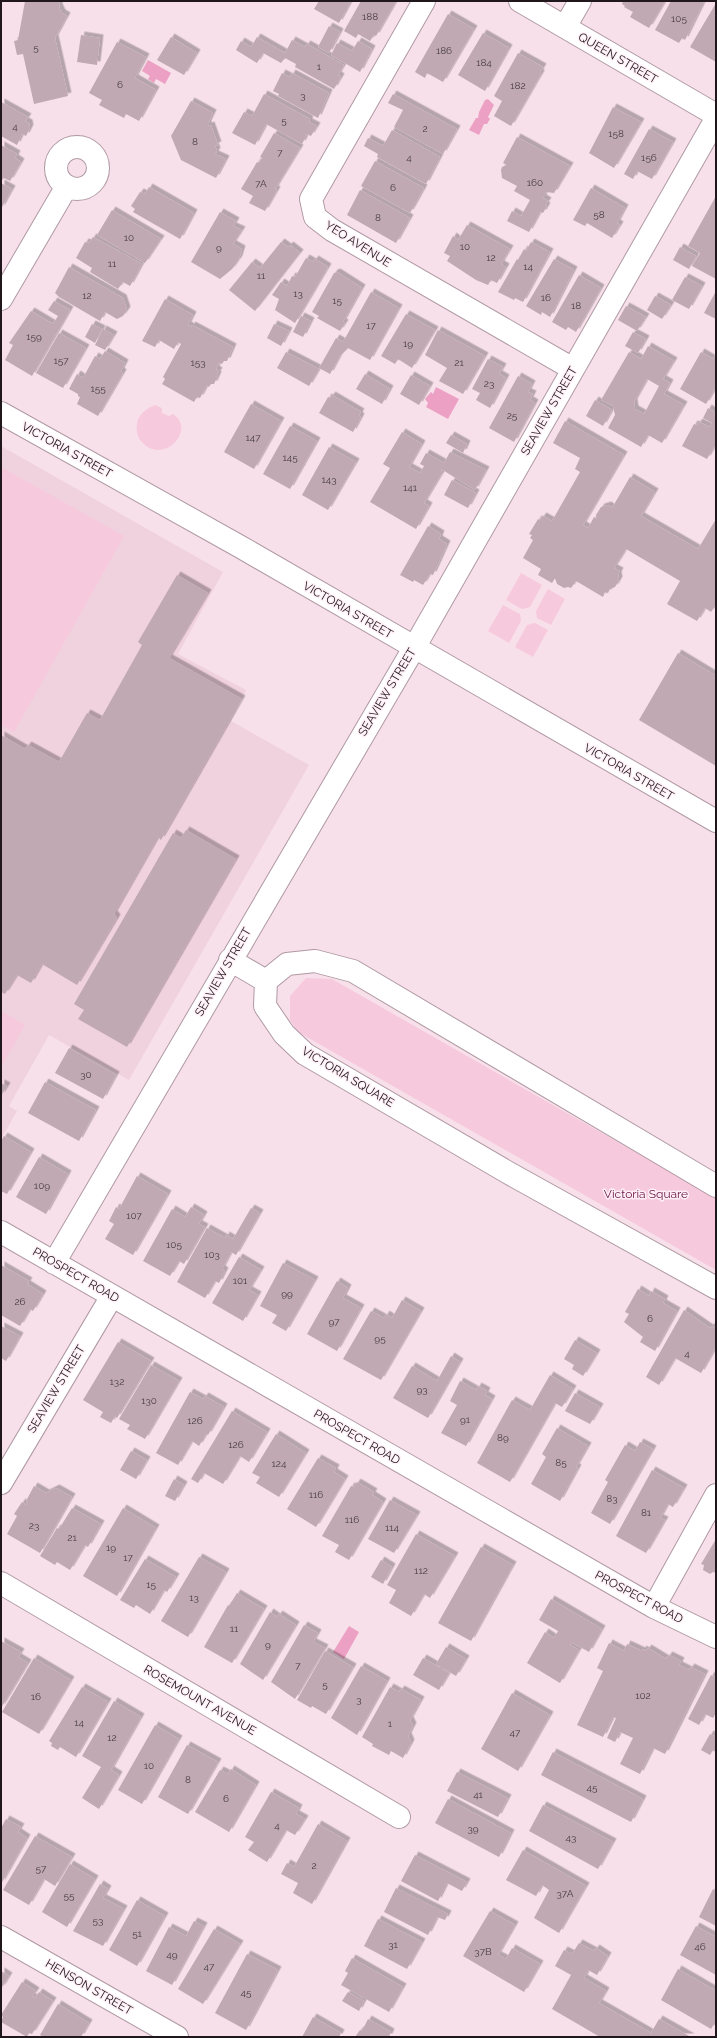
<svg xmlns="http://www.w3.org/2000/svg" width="717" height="2038" viewBox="0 0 717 2038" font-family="Raleway,sans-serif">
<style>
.built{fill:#f0d1de}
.green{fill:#f7c9dd}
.water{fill:#eca1c4}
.building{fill:#c0a9b3;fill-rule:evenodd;filter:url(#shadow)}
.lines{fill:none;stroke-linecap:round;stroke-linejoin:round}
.minor-casing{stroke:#af99a2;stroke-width:24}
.minor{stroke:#fff;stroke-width:22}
.labels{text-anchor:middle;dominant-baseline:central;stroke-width:3;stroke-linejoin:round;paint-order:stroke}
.number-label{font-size:10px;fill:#473c41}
.street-label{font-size:12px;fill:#1f171b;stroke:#fff0f7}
.park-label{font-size:12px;fill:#681345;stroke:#fff0f7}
</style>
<defs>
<filter id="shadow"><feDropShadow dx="3.5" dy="-3.5" stdDeviation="0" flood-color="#0004"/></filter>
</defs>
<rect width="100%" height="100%" fill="#f8e0ea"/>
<path class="built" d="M1,446L223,572L178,654L246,690L231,721L309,765L129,1080L49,1035L9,1106L17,1111L1,1139Z"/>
<path class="green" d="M155,405L162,408V413L169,416L173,414C197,430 163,466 142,442C137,437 136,430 137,424C138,414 146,409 155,405Z
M1,467L124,536L14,732L1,725Z
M521,573L542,585L530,607L522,609L506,600Z
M548,589L565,599L551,625L537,618L536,611Z
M503,605L520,614L521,621L509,643L488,631Z
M535,623L548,630L533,657L515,647L527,625Z
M306,978L332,979L716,1198V1270L298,1032L290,1020V996Z
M1,1011L25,1025L3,1064L1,1063Z"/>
<path class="water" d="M148,60L171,73L165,84L156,79L154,83L148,79L150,76L142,71Z
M488,99L494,105L488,117L490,119L487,124H484L479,135L469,130L476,118H478L479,112L485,100Z
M436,387L459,399L448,419L426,407L428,403L425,399L431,392L433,394Z
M349,1626L359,1632L344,1659L333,1652Z"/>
<path class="building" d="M25,1H60L59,7L62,13L67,16L55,38L68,96L34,104L23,54L17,55L14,41L18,40Z
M319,1H351L339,23L314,9Z
M361,1H396L376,36L374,35L370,41L358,34L356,38L344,31Z
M623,1H665L649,28L630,17L633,12L624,7L625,6L622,4Z
M671,1H704L685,40L682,38L679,43L655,30Z
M716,3V62L690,47Z
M448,14L474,29L443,82L427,73L425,78L415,72Z
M329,26L340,32L329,53L318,47Z
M483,33L509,48L485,91L458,75Z
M81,35L100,38L97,65L77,62Z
M171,37L197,53L184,75L157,60Z
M257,37L285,53L292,40L305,47L307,44L344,65L338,75L341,77L334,89L295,67L296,64L285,58L281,63L263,53L257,63L236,50L241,41L251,47Z
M358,41L372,49L360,72L331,55L337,43L352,51Z
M117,42L146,57L135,78L156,90L139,121L126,114L124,118L99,105L102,100L89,93Z
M518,53L543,67L540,72L541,74L511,126L494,116L502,101L494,96Z
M282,73L290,77L292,73L329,93L318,118L278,96L279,94L273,91Z
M264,94L310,119L309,122L317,126L311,136L307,134L302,144L266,124L255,145L232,133L244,112L252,116Z
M393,94L457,129L443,154L394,127L403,110L388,103Z
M191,101L213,113L208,124V126L211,125L218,145L215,146L217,151L215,154L226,159L216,178L181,160L171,136Z
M1,102L28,117L25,121L29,123L30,128L26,136L22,134L17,145L1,136Z
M613,107L641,122L614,168L589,153Z
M649,129L673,142L652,179L637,171L633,179L624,174Z
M392,130L440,157L426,184L377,157L378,154L364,146L368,138L383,146Z
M274,133L300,148L275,189L277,190L265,211L249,203L253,196L241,189L257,162L259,163L262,158L260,157Z
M517,137L570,166L554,193L546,192L543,198L548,201L545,205L547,206L543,213L540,212L529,232L507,221L512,211L521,216L530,200L514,191L517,186L502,178L501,170L502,167L507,165L503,163Z
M1,145L17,154L15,158L21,162L10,181L4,178L1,181Z
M375,161L424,188L410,213L361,186Z
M1,183L12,189L1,209Z
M149,187L194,213L180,239L133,212L135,209L131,206L140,192L145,194Z
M591,188L625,208L617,223L620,225L612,238L587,223L585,226L573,220Z
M360,190L410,218L396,243L347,215Z
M716,196V279L692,266L700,253L688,246Z
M112,210L161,239L145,263L97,235Z
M220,212L236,221L233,226L242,230L233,244L242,249L239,259L232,269L220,279L191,262Z
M467,225L510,249L501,264L506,267L497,283L491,280L488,285L476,280L447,261L450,256L444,253L453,236L458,240Z
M93,237L142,264L130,286L123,282L118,289L90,272L92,268L76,258L85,242L89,243Z
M281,242L288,247L290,245L300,253L255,311L229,290L252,262L260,268Z
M531,242L550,252L523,302L515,298L514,300L498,292L517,259L518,260L524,249L526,251Z
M680,247L696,256L689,269L673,260Z
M306,258L313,262L315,259L328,267L295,323L275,310L279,299L272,295L281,282L287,286L292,276L295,277Z
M554,259L574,270L550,317L542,312L541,315L526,306Z
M69,267L123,298L127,310L123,316L117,319L105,312L100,321L59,297L55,293Z
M337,272L362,288L343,322L345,323L340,331L317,318L319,316L312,312L334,273Z
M579,275L601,288L576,332L568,327L566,330L552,322Z
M685,277L702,286L689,309L672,300Z
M716,291V319L704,313Z
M371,292L399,308L370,360L348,348L339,357L330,374L319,368L336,338L343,342Z
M655,296L671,305L662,319L647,310Z
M165,299L193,315L188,325L191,327L192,325L233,347L227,361H224L222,364L219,363L216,369L219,371L217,374L218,375L214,384H211L209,387L207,385L200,398L197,397L194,402L162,384L165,379L163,377L181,344L178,342L174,349L159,340L155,347L142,341Z
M54,301L70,310L32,376L5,360L13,345L9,343L31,311L53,324L58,316L48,310Z
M626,306L646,317L637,331L618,320Z
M406,314L435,330L412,368L398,359L395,364L381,356Z
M301,316L311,321L303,337L293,332Z
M92,324L102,329L95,343L85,337Z
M274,324L289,331L281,346L267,338Z
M103,329L114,335L105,350L95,345Z
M438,330L485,356L463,394L439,381L447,368L425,355Z
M633,332L646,339L638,353L625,346Z
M59,333L86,348L63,388L36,373Z
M648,346L674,361L663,379L670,383L664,394L684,405L662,443L648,435L641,447L608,428L615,415L613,406L601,400L629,352L641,359ZM647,379L659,386L644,414L635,409L634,402Z
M105,351L125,363L121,371L123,373L98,416L77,404L80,397L78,396V394L69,389L77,374L83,378L95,356L100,359Z
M286,352L319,369L309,386L277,368Z
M701,352L713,359L716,354V387L706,404L680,389Z
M488,359L503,367L499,374L506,378L490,408L476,400L480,393L472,389Z
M365,374L390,389L382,404L356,389Z
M411,375L430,386L419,405L400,394Z
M518,376L532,384L528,392L533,394L530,400L535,403L514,442L489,428Z
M332,395L361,412L359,415L361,417L353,432L319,413L328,397L330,398Z
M595,400L612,410L603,426L586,416Z
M251,404L281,421L254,469L224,452Z
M708,408L716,413V448L714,447L707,459L682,446L694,424L697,425L699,422L710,427L712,423L703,418Z
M565,421L624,455L583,525L588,528L594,517L597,519L596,515L601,507L608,505L612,508L630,477L655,492L641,516L698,549L716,519V605L711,612L705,608L697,621L667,604L680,581L626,549L614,568L620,571L618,575L619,580L615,587L610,589L608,593L605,592L603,597L576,581L571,588L568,587L564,588L557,584L555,578L552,583L538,575L541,569L523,558L533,540L530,538L532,535L529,534L538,519L540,520L543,516L552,521L580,472L575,469L580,458L553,443Z
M290,426L317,441L290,489L263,474Z
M402,432L422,444L409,467L420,473L424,466L420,464L426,453L444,463L450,452L486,470L475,490L441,469L442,473L424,503L429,506L416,529L370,502L390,468L383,464Z
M451,435L467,444L463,453L446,443Z
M329,447L356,462L328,510L302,495Z
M452,480L476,493L468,508L444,495Z
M428,526L441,534L439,539L447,544L433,575L430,574L423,585L414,580L413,582L400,575Z
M177,575L208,593L169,658L242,699L161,840L158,837L114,914L117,918L77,985L42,964L31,983L17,975L5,994L1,992V735L25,749L28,745L59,762L87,713L100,720L142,645L138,642Z
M678,653L716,676V766L639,720Z
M186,830L236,859L127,1047L78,1019L84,1010L74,1004L173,833L181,838Z
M69,1048L116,1075L103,1099L55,1073Z
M45,1082L96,1110L79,1141L28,1113Z
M1,1083L7,1086L1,1096Z
M4,1136L31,1152L7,1194L1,1191V1141Z
M39,1157L68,1174L46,1214L16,1197Z
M137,1176L168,1194L133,1255L105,1239L114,1224L109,1221L116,1207L119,1209Z
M191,1207L204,1215L199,1224L205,1227L184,1264L179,1261L170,1276L143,1261L172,1209L185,1217Z
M251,1208L260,1213L236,1255L231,1252L222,1269L225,1271L219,1283L215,1281L205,1298L177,1282L207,1228L225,1238L226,1235L233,1239Z
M239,1257L261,1270L249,1290L258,1295L243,1321L212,1303Z
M283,1263L315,1280L286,1331L272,1323L277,1315L260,1306Z
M1,1265L29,1281L27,1284L43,1294L33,1311L30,1309L20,1326L1,1315Z
M337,1281L348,1288L343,1298L361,1308L337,1351L307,1334Z
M638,1289L649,1296L651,1291L665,1299L663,1303L677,1311L655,1351L640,1342L643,1337L624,1322L629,1314L625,1312Z
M402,1300L421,1311L381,1380L343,1359L371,1311L384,1318L386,1314L392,1318Z
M684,1310L710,1328L712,1326L716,1329V1347L701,1373L675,1358L659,1385L646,1377Z
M1,1326L20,1336L6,1361L1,1358Z
M575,1340L597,1353L583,1376L572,1369L574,1365L564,1359Z
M118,1342L151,1361L117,1418L115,1416L111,1423L100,1417L103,1412L83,1400Z
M451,1356L460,1362L428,1418L393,1398L412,1366L437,1381Z
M151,1365L179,1381L145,1439L127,1429L130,1425L119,1419Z
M550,1375L573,1389L562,1407L555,1403L510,1482L477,1463L512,1400L530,1410Z
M460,1381L476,1390L478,1386L487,1391L485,1395L492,1399L466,1446L441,1433L457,1405L450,1401Z
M190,1392L203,1399L205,1396L224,1407L208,1435L206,1434L199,1446L192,1441L178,1465L156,1453Z
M575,1393L600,1407L590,1424L565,1411Z
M232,1411L267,1432L249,1462L240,1456L223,1484L204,1473L198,1483L191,1479Z
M557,1428L588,1446L576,1467L578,1468L560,1501L531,1484L546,1457L542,1454Z
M276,1434L306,1453L279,1497L256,1483L260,1477L252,1473Z
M640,1442L653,1449L610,1524L591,1513L608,1482L605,1480L625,1445L635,1451Z
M131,1451L147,1460L136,1479L120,1470Z
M318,1458L336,1468L334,1472L345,1479L316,1527L287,1509Z
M652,1470L684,1488L673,1507L668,1504L660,1518L665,1520L646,1553L616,1536Z
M174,1479L184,1485L175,1501L165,1496Z
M357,1482L374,1492L372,1495L383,1502L349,1560L335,1552L339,1545L322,1536L351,1486L354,1487Z
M34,1486L46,1493L56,1488L72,1497L40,1553L7,1534L17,1516L14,1514L22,1502L26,1505L28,1502L26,1501Z
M390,1500L417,1515L394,1553L368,1539Z
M72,1508L101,1524L88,1547L85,1545L70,1570L57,1562L55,1565L40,1556L57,1528L59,1529Z
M123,1508L156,1528L117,1596L83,1576Z
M416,1534L455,1556L430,1598L424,1594L411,1616L389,1603L396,1590L387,1585Z
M716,1539V1573L713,1572L710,1574L703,1570L704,1565L701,1564Z
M481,1547L513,1565L471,1641L438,1623Z
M199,1557L226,1572L188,1637L161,1621Z
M145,1559L176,1577L167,1592L164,1590L150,1614L136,1605L134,1608L120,1600Z
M381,1560L392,1567L383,1584L371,1577Z
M237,1593L264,1609L232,1663L204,1647L228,1605L229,1606Z
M551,1599L602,1629L589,1652L571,1642L570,1645L579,1650L560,1683L527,1663L545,1632L554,1638L558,1631L539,1620Z
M270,1612L277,1617L279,1614L296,1625L263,1680L240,1664Z
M304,1625L318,1633L313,1642L325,1648L295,1699L271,1682Z
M1,1641L21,1652L18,1657L28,1663L1,1708Z
M609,1643L624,1651L627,1644L642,1651L643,1649L646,1651L648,1648L666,1659L669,1655L681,1661L679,1665L689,1670L691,1667L705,1674L665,1754L653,1748L640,1774L620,1764L633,1738L620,1732L615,1742L607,1738L616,1718L613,1717L603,1737L577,1725L603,1671L597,1668Z
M446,1647L466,1659L456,1676L436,1664Z
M325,1651L353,1667L326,1714L312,1706L311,1708L297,1700Z
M34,1658L71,1680L39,1734L2,1712Z
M423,1658L449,1673L439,1690L413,1675Z
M361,1666L387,1681L357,1735L331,1718Z
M711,1675L716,1678V1713L713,1718L705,1714L699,1725L688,1719Z
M82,1687L108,1702L76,1757L60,1747L58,1750L51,1746L52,1743L49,1741Z
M390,1687L399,1692L401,1689L421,1700L410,1720L413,1726L408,1736L411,1743L403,1758L391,1751L389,1755L372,1746L373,1744L362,1737Z
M512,1693L550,1715L518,1771L481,1749Z
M114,1701L141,1717L111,1770L119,1775L99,1809L82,1798L101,1767L82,1756Z
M155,1725L179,1739L142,1804L118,1790Z
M710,1734L716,1737V1752L713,1750L710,1755L701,1750Z
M187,1745L218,1762L188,1814L158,1797Z
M553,1752L643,1799L631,1822L541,1775Z
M231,1769L256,1785L229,1832L195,1812L220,1770L228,1774Z
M457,1772L508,1798L498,1817L447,1791Z
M271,1792L299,1808L296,1814L305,1819L295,1835L286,1830L267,1862L248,1850L254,1842L245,1837Z
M448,1799L511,1833L499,1857L435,1823Z
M543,1805L613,1842L598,1869L529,1831Z
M6,1819L21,1827L18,1832L27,1838L1,1884V1828Z
M318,1824L347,1841L312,1904L293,1893L298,1883L281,1874L287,1863L294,1867Z
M35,1836L72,1857L55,1886L44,1879L29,1905L3,1890Z
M523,1850L586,1886L559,1933L534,1918L549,1890L542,1885L536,1896L506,1880Z
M415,1855L467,1882L462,1891L447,1883L438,1901L401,1881Z
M70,1864L95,1879L67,1927L42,1912Z
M100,1884L108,1889L103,1898L124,1909L103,1946L73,1931Z
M396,1888L448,1914L445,1920L437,1917L428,1935L384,1912Z
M713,1889L716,1891V1926L699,1917Z
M137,1900L165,1916L137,1966L109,1950Z
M490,1911L515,1925L498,1955L506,1959L512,1948L540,1964L524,1992L463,1956Z
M378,1919L422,1942L407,1969L364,1946Z
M194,1921L204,1926L172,1985L146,1971L169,1927L186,1936Z
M696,1926L716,1937V1975L680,1955Z
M214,1929L240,1944L203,2004L178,1989Z
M579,1943L594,1951L596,1948L608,1956L597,1975L588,1970L584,1978L606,1991L599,2003L651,2033L659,2019L691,2037H600L552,2009L571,1975L555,1966L564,1950L572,1954Z
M247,1954L278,1970L246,2030L215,2013Z
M352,1958L403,1987L389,2012L341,1985L348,1973L345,1971Z
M678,1969L716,1991V2021L711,2029L661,2000Z
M1,1971L9,1976L1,1989Z
M22,1982L36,1991L32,1997L35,1998L39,1992L53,2001L32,2034L29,2033L27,2037L1,2022L3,2017L1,2015Z
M348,1992L364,2001L359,2011L342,2001Z
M58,2004L89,2023L81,2037H44L40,2035Z
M313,2017L341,2033L339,2037H302Z
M368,2019L391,2032L389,2037H355L360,2030L362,2031Z"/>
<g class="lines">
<g class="minor-casing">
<path id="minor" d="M424,1L311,199L315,217L332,230L573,369
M520,1L716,115
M565,27L580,1
M56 168a21 21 0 1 1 42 0a21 21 0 1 1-42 0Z
M1,299L67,186
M1,413L239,546L716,821
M230,960L266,981
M266,981L265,1006L284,1034L305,1054L507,1172L716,1288
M266,981L287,964L315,961L353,971L716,1186
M1,1232L654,1607L716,1637
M54,1263L414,648L716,119
M1,1483L112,1296
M1,1583L399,1817
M654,1607L716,1495
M1,1937L177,2037"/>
</g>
<use href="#minor" class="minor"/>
</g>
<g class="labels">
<g class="number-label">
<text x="370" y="16">188</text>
<text x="679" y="18">105</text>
<text x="36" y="47">5</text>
<text x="444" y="50">186</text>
<text x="484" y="62">184</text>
<text x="319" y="66">1</text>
<text x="120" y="84">6</text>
<text x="518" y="85">182</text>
<text x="303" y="95">3</text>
<text x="284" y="120">5</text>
<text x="15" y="126">4</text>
<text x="425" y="128">2</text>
<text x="616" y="133">158</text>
<text x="195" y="141">8</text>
<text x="280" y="152">7</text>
<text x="409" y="157">4</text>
<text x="649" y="157">156</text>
<text x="535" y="182">160</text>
<text x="261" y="183">7A</text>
<text x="393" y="187">6</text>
<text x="599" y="214">58</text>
<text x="378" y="217">8</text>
<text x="129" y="237">10</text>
<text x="465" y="246">10</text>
<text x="219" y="247">9</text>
<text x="491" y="257">12</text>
<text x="112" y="263">11</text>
<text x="528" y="266">14</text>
<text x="261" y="275">11</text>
<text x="298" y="293">13</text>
<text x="87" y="295">12</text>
<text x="546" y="297">16</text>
<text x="337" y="300">15</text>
<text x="576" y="305">18</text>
<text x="371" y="325">17</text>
<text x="34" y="336">159</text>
<text x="408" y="343">19</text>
<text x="61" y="360">157</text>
<text x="198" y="362">153</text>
<text x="459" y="362">21</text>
<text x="489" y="383">23</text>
<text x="98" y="388">155</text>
<text x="512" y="415">25</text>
<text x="253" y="437">147</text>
<text x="290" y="457">145</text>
<text x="329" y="479">143</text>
<text x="410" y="487">141</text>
<text x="86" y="1074">30</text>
<text x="42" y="1185">109</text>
<text x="134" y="1215">107</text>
<text x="174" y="1244">105</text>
<text x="212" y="1254">103</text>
<text x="240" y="1280">101</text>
<text x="287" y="1293">99</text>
<text x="20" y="1301">26</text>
<text x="650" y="1318">6</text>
<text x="334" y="1321">97</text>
<text x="380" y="1338">95</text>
<text x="687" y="1353">4</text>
<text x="117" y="1381">132</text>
<text x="422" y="1389">93</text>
<text x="149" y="1400">130</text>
<text x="465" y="1419">91</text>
<text x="195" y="1420">126</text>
<text x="503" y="1437">89</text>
<text x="236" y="1444">126</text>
<text x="561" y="1462">85</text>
<text x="279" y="1463">124</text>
<text x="316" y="1494">116</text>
<text x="612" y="1498">83</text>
<text x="646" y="1512">81</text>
<text x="352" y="1519">116</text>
<text x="34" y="1525">23</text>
<text x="392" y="1527">114</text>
<text x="72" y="1537">21</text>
<text x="111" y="1547">19</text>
<text x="128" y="1557">17</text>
<text x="421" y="1570">112</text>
<text x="151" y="1584">15</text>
<text x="194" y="1597">13</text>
<text x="234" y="1628">11</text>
<text x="268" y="1644">9</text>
<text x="298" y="1665">7</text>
<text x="325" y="1684">5</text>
<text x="643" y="1695">102</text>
<text x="36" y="1696">16</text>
<text x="359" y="1699">3</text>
<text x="79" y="1722">14</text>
<text x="390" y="1723">1</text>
<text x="515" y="1732">47</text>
<text x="112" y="1737">12</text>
<text x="149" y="1765">10</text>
<text x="188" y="1779">8</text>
<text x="592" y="1787">45</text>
<text x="478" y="1794">41</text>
<text x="226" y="1798">6</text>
<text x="277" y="1825">4</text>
<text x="473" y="1828">39</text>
<text x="571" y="1837">43</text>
<text x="314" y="1865">2</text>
<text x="41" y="1868">57</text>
<text x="565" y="1893">37A</text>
<text x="69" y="1895">55</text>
<text x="98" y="1920">53</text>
<text x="137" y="1933">51</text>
<text x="393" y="1944">31</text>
<text x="700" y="1946">46</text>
<text x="483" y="1951">37B</text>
<text x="172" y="1954">49</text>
<text x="209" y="1966">47</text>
<text x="246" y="1992">45</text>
</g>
<g class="street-label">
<text transform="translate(618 58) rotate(30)">QUEEN STREET</text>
<text transform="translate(358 244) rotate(32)">YEO AVENUE</text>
<text transform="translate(549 411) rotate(-60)">SEAVIEW STREET</text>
<text transform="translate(67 450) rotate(29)">VICTORIA STREET</text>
<text transform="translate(348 610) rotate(30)">VICTORIA STREET</text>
<text transform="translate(387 692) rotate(-59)">SEAVIEW STREET</text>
<text transform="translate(629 772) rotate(30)">VICTORIA STREET</text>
<text transform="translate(223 972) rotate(-60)">SEAVIEW STREET</text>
<text transform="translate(348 1077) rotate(31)">VICTORIA SQUARE</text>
<text transform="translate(76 1275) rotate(30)">PROSPECT ROAD</text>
<text transform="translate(56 1389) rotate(-59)">SEAVIEW STREET</text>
<text transform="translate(357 1437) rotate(30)">PROSPECT ROAD</text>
<text transform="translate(639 1597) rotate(28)">PROSPECT ROAD</text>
<text transform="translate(200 1700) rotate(30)">ROSEMOUNT AVENUE</text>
<text transform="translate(89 1987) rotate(30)">HENSON STREET</text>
</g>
<g class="park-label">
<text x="646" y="1194">Victoria Square</text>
</g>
</g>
<rect width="717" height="2038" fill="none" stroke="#1f171b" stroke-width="4"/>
</svg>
